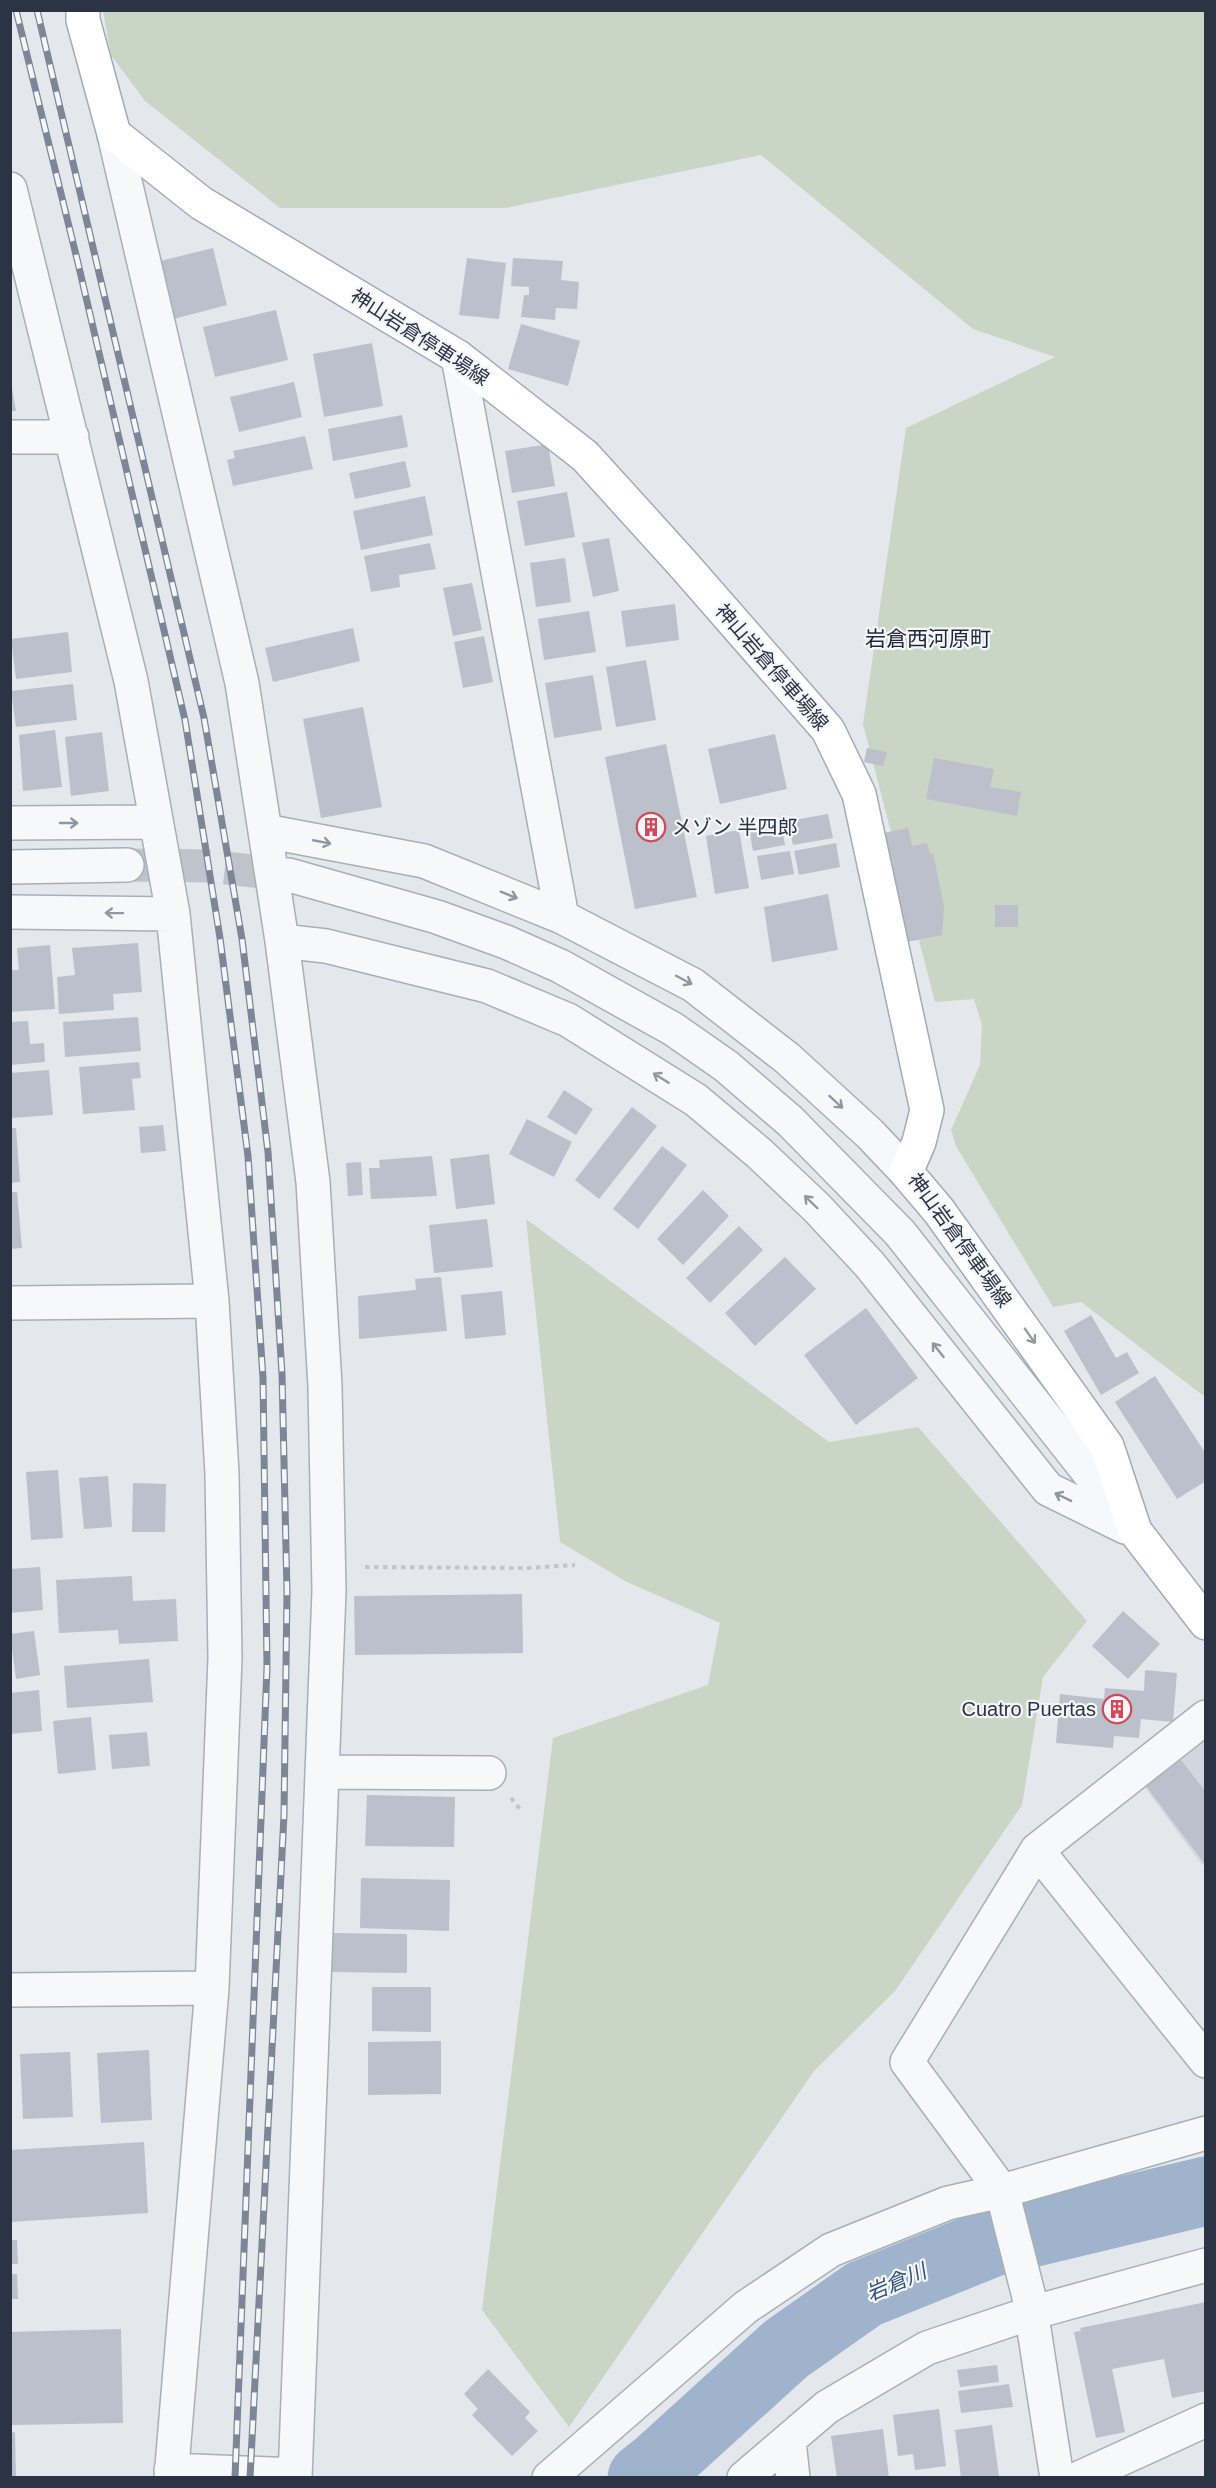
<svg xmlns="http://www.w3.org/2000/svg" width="1216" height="2488" viewBox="0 0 1216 2488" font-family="Arial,'Noto Sans JP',sans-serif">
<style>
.built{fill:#d2d6de}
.green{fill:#c9d6c5}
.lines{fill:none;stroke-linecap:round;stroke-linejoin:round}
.river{stroke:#9fb4cc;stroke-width:69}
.building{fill:#bbc0ca}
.minor-tunnel{stroke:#bfc3cb;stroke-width:33;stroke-dasharray:33 16;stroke-linecap:butt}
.minor-casing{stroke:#a9aeb7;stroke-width:36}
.major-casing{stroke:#a3abb8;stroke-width:36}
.path{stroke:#c2c5cb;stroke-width:4;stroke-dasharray:4.5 4.5;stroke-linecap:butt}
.minor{stroke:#f7f8fa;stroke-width:33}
.major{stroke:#fff;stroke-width:33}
.rail-casing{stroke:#7d8696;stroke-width:7}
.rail{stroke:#f4f6f9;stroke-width:4.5;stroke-dasharray:14;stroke-linecap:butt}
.oneway{stroke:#9196a0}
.oneway2{stroke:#959aa2}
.labels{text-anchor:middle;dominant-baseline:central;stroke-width:4.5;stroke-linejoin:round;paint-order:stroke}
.street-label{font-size:20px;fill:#2b3445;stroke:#f4f6f9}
.poi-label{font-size:20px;fill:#2b3445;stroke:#f4f6f9;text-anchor:start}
.neighbourhood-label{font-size:21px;fill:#1d2536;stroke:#f4f6f9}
.water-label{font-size:21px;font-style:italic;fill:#34527a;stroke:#f4f6f9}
</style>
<rect width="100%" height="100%" fill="#e4e7ec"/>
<path class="built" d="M1205,1737L1206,1863L1202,1865L1144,1786Z"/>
<path class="green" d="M103,11H1205V1397L1081,1302L1053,1307L956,1146L951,1130L980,1065L982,1025L974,999L935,1002L863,724L906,428L1055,357L973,329L761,155L506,208H280L145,101L111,55Z
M526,1219L829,1442L918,1427L1087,1621L1043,1677L1022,1805L895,1991L814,2071L569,2427L482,2310L553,1738L708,1685L720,1623L625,1581L560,1542Z"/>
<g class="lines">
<path class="river" d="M642,2478L656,2467L786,2349L864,2294L993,2242L1206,2191"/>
</g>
<path class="building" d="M213,248L227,305L166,321L152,263Z
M467,258L506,263L499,319L459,315Z
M513,258L563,261L561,280L579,282L577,309L556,308L555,320L521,317L524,295H529V287L511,286Z
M276,310L288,360L215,377L203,327Z
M521,324L580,341L568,386L508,369Z
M372,343L383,406L324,417L313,354Z
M10,376L16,411H10Z
M294,382L302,417L239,432L230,397Z
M402,415L408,447L333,461L328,429Z
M305,436L313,469L233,486L227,460L235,458L233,451Z
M548,444L555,486L512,493L505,451Z
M405,461L411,487L355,499L349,473Z
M567,492L575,537L525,546L517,501Z
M425,496L433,535L361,550L353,511Z
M609,538L619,591L593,597L582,543Z
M430,543L436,569L399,575L400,587L371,592L364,556Z
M565,558L571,602L536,607L530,563Z
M472,583L482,630L453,636L443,588Z
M675,604L679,640L626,647L621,611Z
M589,611L596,652L544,660L538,619Z
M353,628L360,661L273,682L265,648Z
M68,632L72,672L16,679L11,639Z
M484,636L493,682L463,688L454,642Z
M646,660L656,720L616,727L606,667Z
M593,675L602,730L554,738L545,683Z
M73,684L77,720L16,727L11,691Z
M363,707L382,807L321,818L303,719Z
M55,730L62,787L23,791L19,735Z
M102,732L109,791L71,796L65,737Z
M775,734L787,789L720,804L708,749Z
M666,744L697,897L635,909L605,757Z
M867,748L887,752L883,766L864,762Z
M934,758L994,769L990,787L1021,792L1017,816L926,799Z
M828,814L833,838L793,845L788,821Z
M781,823L785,845L753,851L749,829Z
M908,828L912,846L927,843L930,854L933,853L944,907L942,935L907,942L884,833Z
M739,830L749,888L715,894L706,836Z
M836,843L840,867L799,875L794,851Z
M790,851L794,874L761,880L757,856Z
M828,894L838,950L772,962L764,907Z
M995,905H1018V927H995Z
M138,943L142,992L113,994L114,1010L59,1014L57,977L75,975L72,948Z
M50,945L55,1009L10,1012V970H19L17,948Z
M138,1017L141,1051L65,1057L63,1022Z
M28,1021L30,1044L44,1043L45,1062L10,1065V1022Z
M139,1062L141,1078L132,1079L135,1110L83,1114L79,1067Z
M49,1070L53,1115L10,1118V1073Z
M564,1090L593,1109L576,1135L547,1117Z
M632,1107L657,1126L599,1199L575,1180Z
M527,1119L572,1142L554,1177L509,1154Z
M163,1125L166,1151L141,1153L139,1127Z
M10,1128H16L20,1182L10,1183Z
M662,1146L687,1165L638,1229L613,1209Z
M489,1154L495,1204L456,1209L450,1159Z
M432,1156L437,1196L371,1199L369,1168H380L379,1160Z
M361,1162L363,1195L348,1196L346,1163Z
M703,1190L729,1216L683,1265L657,1239Z
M10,1192H17L22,1248L10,1249Z
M487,1219L493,1267L434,1273L429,1225Z
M739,1226L763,1250L710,1303L686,1278Z
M785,1257L816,1289L755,1346L725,1313Z
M441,1277L447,1331L359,1339L358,1296L416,1290L415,1279Z
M502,1291L506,1335L465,1339L461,1295Z
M866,1308L918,1378L856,1425L804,1355Z
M1091,1315L1116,1358L1127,1352L1139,1373L1101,1395L1064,1331Z
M1155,1376L1206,1454V1481L1177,1499L1115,1402Z
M58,1470L63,1538L31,1540L26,1472Z
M108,1476L112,1527L84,1529L79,1478Z
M133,1483L166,1484L165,1532H132Z
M40,1567L43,1610L10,1613V1569Z
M132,1576L133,1601L176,1599L178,1641L119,1644L118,1630L59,1633L56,1580Z
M522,1594L523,1653L355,1655L354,1596Z
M1123,1611L1160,1644L1128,1679L1092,1646Z
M34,1631L40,1675L16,1679L10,1634Z
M149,1659L153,1702L67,1708L64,1666Z
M1145,1670L1177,1673L1173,1722L1141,1719L1139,1738L1114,1736L1113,1748L1056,1743L1060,1694L1104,1699L1105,1688L1144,1691Z
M39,1690L42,1731L10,1734V1693Z
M91,1717L96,1770L58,1774L53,1721Z
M147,1732L150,1766L112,1769L109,1735Z
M1181,1760L1206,1792L1204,1863L1146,1786Z
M367,1795L455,1797L454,1847L365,1846Z
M361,1878L450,1880L449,1931L360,1928Z
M331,1933L407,1934V1973L331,1972Z
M372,1987H431V2032L372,2031Z
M441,2041V2094L368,2095V2042Z
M149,2050L152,2120L101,2123L97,2053Z
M70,2052L73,2117L23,2119L20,2054Z
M144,2142L148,2213L10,2222V2150Z
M10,2240H17L18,2264H10Z
M10,2274H17L18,2299H10Z
M1206,2302V2391L1172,2398L1164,2359L1112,2369L1125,2432L1096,2438L1074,2332L1081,2331L1080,2328Z
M121,2329L123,2423L11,2425L10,2332Z
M997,2365L999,2382L960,2387L957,2370Z
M488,2369L530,2412L525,2418L538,2431L512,2456L472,2415L478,2409L464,2394Z
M1009,2384L1013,2407L961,2413L958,2391Z
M939,2409L946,2466L915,2470L913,2454L898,2456L893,2415Z
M992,2425L999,2476L961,2478L955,2430Z
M883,2429L889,2478H837L831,2436Z
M15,2432L16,2478H10V2433Z"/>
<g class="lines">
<path class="minor-tunnel" d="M127,865L208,866L289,875"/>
<g class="minor-casing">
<path id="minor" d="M114,134L242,683L282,941L313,1182L325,1386L329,1591L295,2478
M10,189L131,681L173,914L212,1301L222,1474L225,1658L212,1988L171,2478
M458,357L562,917
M10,437H72
M10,823L156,822
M265,831L424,861L562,917L693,985L787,1058L870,1134L906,1172
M10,867L127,865
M289,875L437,917L506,942L560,966L673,1029L726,1066L790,1121L900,1233L1134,1530
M10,912L173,914
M282,941L326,946L487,986L568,1020L696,1100L760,1154L817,1208L870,1265L1048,1489L1125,1527
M10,1303L212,1301
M322,1772L489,1773
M1037,1850L1206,2061
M10,1990L212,1988
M789,2441L793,2478
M171,2470L295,2475
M549,2478L746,2307L831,2250L948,2203L1002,2191L1206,2133
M744,2478L827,2407L927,2348L1031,2313L1206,2265
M1057,2478L1029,2297L1002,2191L907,2062L1037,1850L1206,1717
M1079,2478L1206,2420"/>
</g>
<g class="major-casing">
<path id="major" d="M83,10V20L114,134L201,203L458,357L585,456L682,563L828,730L859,794L927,1110L919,1142L906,1172L939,1211L1107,1446L1135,1531L1206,1623"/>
</g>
<path class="path" d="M365,1567L527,1568L575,1565
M511,1798L520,1809"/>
<use href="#minor" class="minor"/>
<use href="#major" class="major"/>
<g class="rail-casing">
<path id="rail" d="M16,10L78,263L185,720L220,938L248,1156L263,1378L267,1667L235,2478
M37,10L204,718L242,939L268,1152L282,1374L287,1592L284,1815L250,2478"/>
</g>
<use href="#rail" class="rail"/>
</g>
<defs><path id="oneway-shaft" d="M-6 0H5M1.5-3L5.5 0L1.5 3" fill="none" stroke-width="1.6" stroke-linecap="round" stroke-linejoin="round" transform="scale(1.5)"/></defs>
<g class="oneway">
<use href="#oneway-shaft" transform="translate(69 823)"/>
<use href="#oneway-shaft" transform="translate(322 842) rotate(11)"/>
<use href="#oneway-shaft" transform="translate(509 895) rotate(22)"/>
<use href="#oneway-shaft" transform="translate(114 913) rotate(-179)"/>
<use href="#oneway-shaft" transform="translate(684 980) rotate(28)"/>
<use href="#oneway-shaft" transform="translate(661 1078) rotate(-148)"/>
<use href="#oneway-shaft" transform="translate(836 1102) rotate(42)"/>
<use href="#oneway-shaft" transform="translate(811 1202) rotate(-136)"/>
<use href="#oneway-shaft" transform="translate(938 1350) rotate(-128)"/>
<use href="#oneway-shaft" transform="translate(1063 1497) rotate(-154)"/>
</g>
<use class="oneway2" href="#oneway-shaft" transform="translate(1030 1336) rotate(55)"/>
<defs>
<g id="building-ring" transform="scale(1.5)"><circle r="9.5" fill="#f4f6f9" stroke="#d1495b" stroke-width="1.5"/><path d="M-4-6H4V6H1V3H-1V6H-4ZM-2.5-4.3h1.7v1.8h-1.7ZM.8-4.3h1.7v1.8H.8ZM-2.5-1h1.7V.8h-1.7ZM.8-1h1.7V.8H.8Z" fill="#d1495b"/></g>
</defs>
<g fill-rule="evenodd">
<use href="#building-ring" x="651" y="827"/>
<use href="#building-ring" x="1117" y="1709"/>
</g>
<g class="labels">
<g class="street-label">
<text transform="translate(420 337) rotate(33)">神山岩倉停車場線</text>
<text transform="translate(772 667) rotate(49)">神山岩倉停車場線</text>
<text transform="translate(960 1240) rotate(54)">神山岩倉停車場線</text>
</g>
<g class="poi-label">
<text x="672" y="827">メゾン 半四郎</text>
<text x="1096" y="1709" text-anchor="end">Cuatro Puertas</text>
</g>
<g class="neighbourhood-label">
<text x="928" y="638">岩倉西河原町</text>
</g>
<g class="water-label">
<text transform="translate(896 2282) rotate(-23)">岩倉川</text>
</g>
</g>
<rect width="1216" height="2488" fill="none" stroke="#2b3445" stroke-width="24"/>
</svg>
